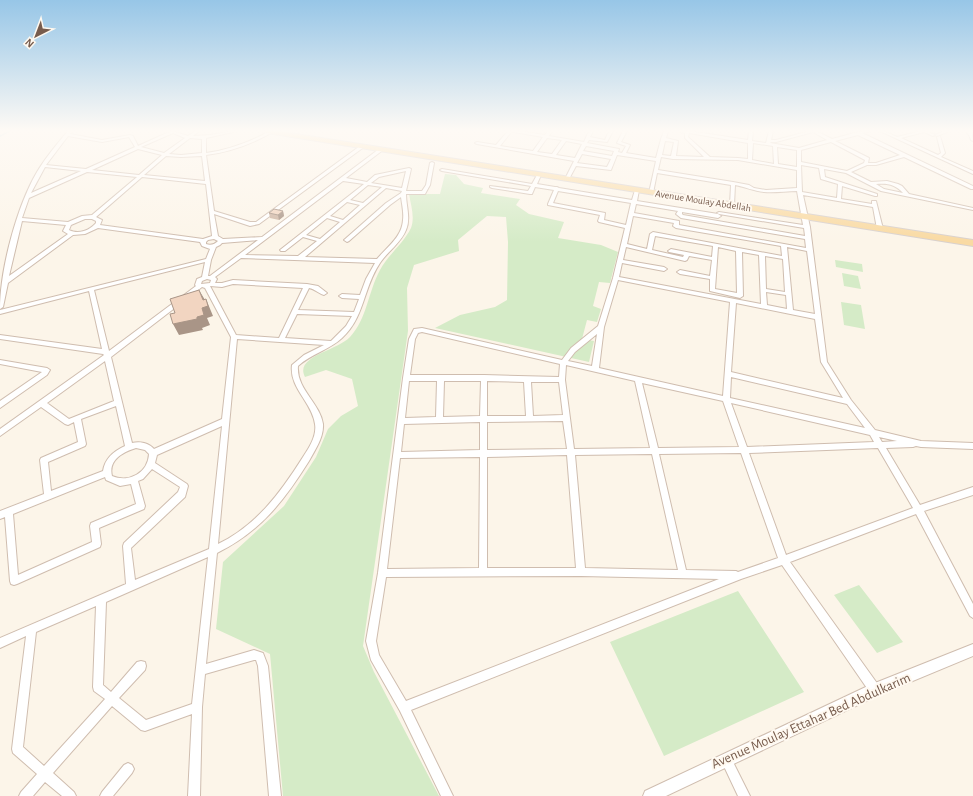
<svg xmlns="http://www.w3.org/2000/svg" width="973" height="796" viewBox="0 0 973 796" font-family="'Alegreya Sans',sans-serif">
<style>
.green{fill:#d5ebc7}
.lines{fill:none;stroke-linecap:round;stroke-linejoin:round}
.stream{stroke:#a4d0d8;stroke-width:1.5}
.minor-casing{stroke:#cfbdaf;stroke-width:2}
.tertiary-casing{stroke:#cfbdaf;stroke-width:2}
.primary-casing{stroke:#d9d1cd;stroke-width:2}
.minor{fill:#fff;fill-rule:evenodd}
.tertiary{fill:#fff;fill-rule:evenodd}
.primary{fill:#f9daa3;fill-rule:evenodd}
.wall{fill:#d0b7a6}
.shaded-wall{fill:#a99587}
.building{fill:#f2d5c1;stroke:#a99587}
.labels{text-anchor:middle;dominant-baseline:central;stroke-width:4;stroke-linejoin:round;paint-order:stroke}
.far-street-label{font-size:10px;fill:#775c4d;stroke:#fff9f0}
.near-street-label{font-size:14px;fill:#775c4d;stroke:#fff9f0}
</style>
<rect width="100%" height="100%" fill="#fcf5e9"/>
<path class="green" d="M445,174L456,175L464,184L483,188L481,193L520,199L516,205L529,214L564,222L558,238L601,245L618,252L610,283L599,282L593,306L601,309L597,322L587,320L582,339L594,341L589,362L435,328L460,315L495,307L507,300L508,242L506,217L487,216L458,240L459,251L414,265L407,288L408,331L363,646L374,672L439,796H283L270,654L216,629L223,562L284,506L316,457L328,429L341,416L358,406L352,379L326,370L305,377C294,356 337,351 350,337C367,319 368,292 380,270C388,255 403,244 411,228C415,217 411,206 409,194H440Z
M835,260L862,264L863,272L836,267Z
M842,273L858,276L861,289L844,286Z
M841,302L861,305L865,329L844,325Z
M859,585L903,642L877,653L834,595Z
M738,591L804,692L664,756L610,642Z"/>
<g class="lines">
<path class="stream" d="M0,136L10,131"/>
<g class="minor-casing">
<path id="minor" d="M68,131H72L70,134L102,140L130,135L133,136L138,146L169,132V131H173L188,136L195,131H199L193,136L210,135L234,131L233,132L206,138V153C229,150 250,142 270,131H274L273,132C252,144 230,152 206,155L214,211L250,222H256L360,146L364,147L259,224L250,226L214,214L218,236L223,239L262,237L379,149L383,150L346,178L367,182L375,175L409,168L411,169L406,191H422L426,185L430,163L432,162L434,163L430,185L425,194H406C406,206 411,218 406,230C401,243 387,252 380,263C363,288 365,317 342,338C329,350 311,354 298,366C296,389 320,403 323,424C324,437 315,450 309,461C284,501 260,532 217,553L206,664L254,650L263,653L268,666L281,796H269L258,666L256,660H254L205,674L202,707L200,796H188L192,714L145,731L141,730L112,706L53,773L74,792L76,796H62L45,782L33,796H19L21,792L37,774L13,753L12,749L26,636L0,648V638L126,584L123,546L124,543L178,492L180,487L152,469L143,479L138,481L145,506L144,509L99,528L101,544L100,547L17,584L14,585L11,584L10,581L5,517L0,519V511L44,494L40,460L41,458L78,442L74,422L68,425L65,424L41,407L0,436V429L104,355L103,354L0,339V335L102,349L89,291L0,314V310L206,259L210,249L202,246L200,242L98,228L85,234L73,235L8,283L3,307L0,309C0,269 17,206 37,172C46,157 57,144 68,131ZM173,133L185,138L164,153L141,147ZM68,136L102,142L129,137L135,147L86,169L46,165ZM190,138L202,139V153L181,155L169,154ZM138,149L162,155L139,175L92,170ZM166,156L181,157L202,156L205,181L144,175ZM45,167L81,171L31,193ZM406,171L402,188L371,183L379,177ZM87,172L137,177L92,215L82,216L68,222L22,218L29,198ZM142,177L206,184L212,236L203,239L100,225L102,220L96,217ZM343,181L364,184L280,250L281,251H285L303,237L317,241L298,256L245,255ZM368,185L382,187L363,203L350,200ZM386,188L402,191L401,193L386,203L344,240L347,242L349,241L390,205L401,197C402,205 404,212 403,220C402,237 387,247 377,259L305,257ZM347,202L360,205L343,220L330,216ZM327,218L340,222L320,239L306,235ZM85,219H92L96,221V223C90,230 79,235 69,230L71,225ZM22,221L66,225L63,231L68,234L9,276ZM214,239L218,241C215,244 211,246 206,244V242L208,240ZM258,240L210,276H208L211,260L216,247L220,245L222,243ZM241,258L375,263L366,279L360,295L342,294L339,296L342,298L359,299L354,312L298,310L309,288C315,289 318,293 324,295L327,293L318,286L307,284L233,280L222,283H215L217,279L215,277ZM205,262L202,277L197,279L195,285L196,286L109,351L94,290ZM207,279L211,280L210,283L201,284L202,281ZM233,284L303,288L279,338L236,335L210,286L222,287ZM202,287L205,288L231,337L222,419L154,449C149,443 140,441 132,443L111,357ZM297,314L352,316L346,326L331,341L285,338ZM237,339L324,345L304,355L292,365C289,388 312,402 315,424C317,436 309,448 303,457C281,492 256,526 218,544ZM105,361L114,401L69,419L47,403ZM116,406L125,446C114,451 105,458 103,471L51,491L48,462L85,446L86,444L81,419ZM222,426L209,549L135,580L131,548L185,497L188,486L187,484L155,463L157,455ZM136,448L145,450L149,454C148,473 129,483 112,476C108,460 123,452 136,448ZM105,477L106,480L120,486L131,484L136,504L91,523L90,526L92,542L18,575L13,514ZM208,557L192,704L146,720L119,698L145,670L146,666L145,662L141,661L137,662L111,692L103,685L106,602ZM96,606L93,687L94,691L105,699L44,766L23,747L36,632Z
M508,131H519L545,135L548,131H552L549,136L584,142L589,131H593L590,137L605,140L609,131H613L607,142L589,140L587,143L619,149L618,152L622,153L626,146L617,143L623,131H627L621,142L630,145L626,153L656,158L661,139L664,131H668L666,138L678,141L676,156L704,157L685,138V133L680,132L679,131H689L748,140L749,131H753L752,141L766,143L769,131H773L771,140H776L810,131H816L832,139L858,132L869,131L868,132L862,133L973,186V189H971L904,157L876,165H867L851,172L871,182L887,181L898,184L902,186L909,194L973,208V210L881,191L846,173L824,169L825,177L877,194V196H875L842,186L841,199L872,204V201H876L883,229L880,231L877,229L873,207L803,195L810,227L827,362L851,400L875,430L921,441L973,443V449L921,447L916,446L913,447L886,448L920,505L973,487V495L924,511L973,604V618L970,616L916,514L790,562L879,686L880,690L879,694L875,695L871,694L782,565L741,579L411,710L453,796H441L400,711L371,660L366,641L378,573L403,378L409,339L414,329L422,328L562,360L571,348L598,326L613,278L625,228L599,222L598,221L600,215L548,205V204L554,190L535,187L532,194H530L492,188L490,187V186L528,191L531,186L442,171L440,170L442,169L532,184L537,175L539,174L541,175L537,184L555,187H557L559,188L632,200L635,190L637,189L639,190L637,201L718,214L721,216L718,218L682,212V214L683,215L805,236L804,228L719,214L717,213L719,212L803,225L797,191C786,191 775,193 764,192C754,191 745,187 735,185L734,205L732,206L730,205L731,185L657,173L653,193L651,194L649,193L656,161L617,155L611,170L576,166L569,179L567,180L565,179L574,161L477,144L475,143L477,142L496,145ZM512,131L514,132L543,137L533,151L500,146ZM813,132L827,140L799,148L770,143L771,142H776ZM689,133L748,143V159L738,158L710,157L688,137ZM858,135L900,155L876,163H868L869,158L835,141ZM547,138L562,140L552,154L537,152ZM566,141L582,144L575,158L556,155ZM665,141L674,142L671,156L662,155ZM831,142L865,160L864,163L847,171L801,162V150ZM753,143L773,146L774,164L752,160ZM586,146L614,151L612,156L583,151ZM777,147L797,150V167L778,164ZM582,154L611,159L607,167L577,163ZM661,157L673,159L738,160L797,170V188L766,190L754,188L749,185L733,182L658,170ZM801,165L819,168L821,179L838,184L837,198L802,192ZM876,184C887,183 895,184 903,193L884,189ZM558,191L631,203L626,225L604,220L605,213L553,203ZM636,204L678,211L676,214L681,218L805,239L806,248L679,225V221L634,213ZM633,216L674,223L673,226L676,228L781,246L782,256L653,232L650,234L647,249L627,244ZM655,236L713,246L712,257L671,249L668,251L669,252L684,255L683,257L652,250ZM626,247L685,261L687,260L689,256L712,260L710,276L680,270L677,272L680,274L710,279V291L740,298L743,296L742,252L759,255L761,304L619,277L622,263L664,271L667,269L664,267L623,260ZM718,247L736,251L737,293L715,289ZM787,247L807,251L815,314L793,310ZM765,256L783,259L785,292L766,289ZM618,280L730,302L723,396L599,368L604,327ZM766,292L786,295L787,309L767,305ZM736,303L815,319L821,362L843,398L731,372ZM422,332L560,364L559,377L484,375H410L415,339L418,333ZM597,334L592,366L568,361L575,352ZM566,365L635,381L650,448L574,449L565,380ZM731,377L847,404L865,428L730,398ZM409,381H437L436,417L405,418ZM444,381H481L480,416L443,417ZM487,381L524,382L526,416H487ZM531,382H559L563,415L533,416ZM642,383L723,401L739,447L658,448ZM731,403L870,435L874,442L747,447ZM563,421L567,449L487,450V422ZM480,422V450L401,452L404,424ZM879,437L897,441L882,442ZM878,448L913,508L786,555L749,453ZM741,453L778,558L738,572L736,571L686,570L659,454ZM652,454L678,570L585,568L575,455ZM567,455L576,568H487V457ZM480,457L479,568L387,569L400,458ZM581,576L719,579L406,701L379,655L376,641L386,577Z
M880,131H884L897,137L921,131H926L935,135L944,131H948L947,132L937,136L935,135L933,136L924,132L901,138L938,155L941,153L937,137L940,136L945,153L941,157L973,171V174Z
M965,131H969L972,133L973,141L971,140L969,135Z
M0,360L47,368L50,370L47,375L0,408V401L42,372L0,364Z
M726,755L730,756L750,796H738L721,760L722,756Z
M128,763L132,765L134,769L132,773L113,796H100L102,792L124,765Z"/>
</g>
<g class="tertiary-casing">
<path id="tertiary" d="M973,644V656L879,695L666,796H643L645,791L870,685Z"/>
</g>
<g class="primary-casing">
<path id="primary" d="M263,131H277L973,240V246L267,133Z"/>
</g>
<use href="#minor" class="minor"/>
<use href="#tertiary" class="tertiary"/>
<use href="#primary" class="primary"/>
</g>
<path class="wall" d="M283,211L284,216L279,220L270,218L269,213Z"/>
<path class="shaded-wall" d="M283,211L284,216L279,220L278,215Z
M199,290L205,300L206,299L213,316L207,318L210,325L202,328L203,330L179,335L173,324L197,317L203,300Z"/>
<path class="building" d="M274,209L283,211L278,215L269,213Z
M199,290L203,300L206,299L208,306L202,308L204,315L197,317V319L173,324L170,314L175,313L170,299Z"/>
<linearGradient id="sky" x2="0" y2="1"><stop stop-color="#97c6e7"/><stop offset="0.54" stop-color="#fefaf5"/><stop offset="1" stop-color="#fefaf5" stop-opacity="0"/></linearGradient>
<rect width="973" height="242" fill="url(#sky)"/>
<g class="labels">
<g class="far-street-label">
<text transform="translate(703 201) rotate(9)">Avenue Moulay Abdellah</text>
</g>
<g class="near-street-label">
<text transform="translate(811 721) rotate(-24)">Avenue Moulay Ettahar Bed Abdulkarim</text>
</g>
</g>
<g transform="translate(36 36) rotate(222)" stroke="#fff9f0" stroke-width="3" paint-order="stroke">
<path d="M0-3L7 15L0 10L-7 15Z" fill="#775c4d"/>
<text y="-6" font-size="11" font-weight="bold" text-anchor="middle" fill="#775c4d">N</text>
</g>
</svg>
